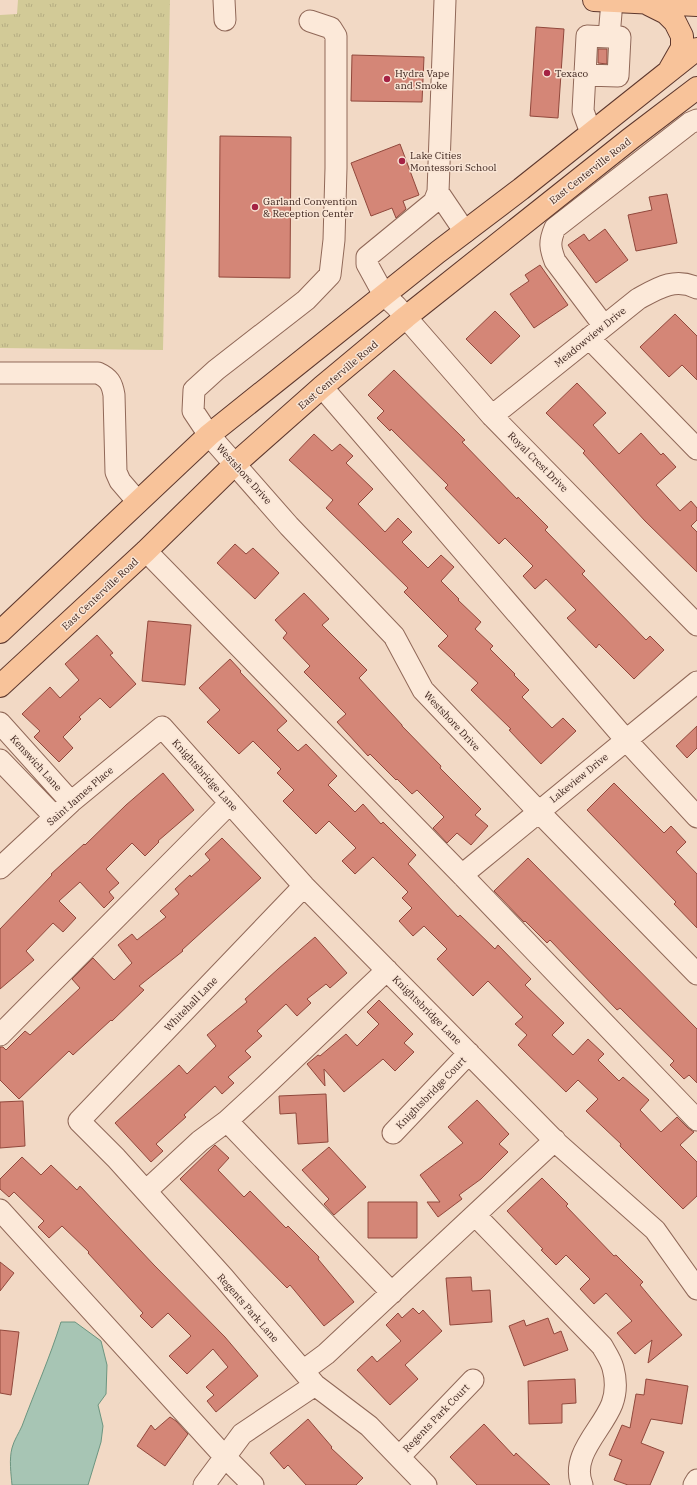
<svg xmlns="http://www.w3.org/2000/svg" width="697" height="1485" viewBox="0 0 697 1485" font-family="'IBM Plex Serif',serif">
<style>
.grass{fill:url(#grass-tufts)}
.water{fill:#a7c5b4;stroke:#6c9580}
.building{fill:#d48677;stroke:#91483c}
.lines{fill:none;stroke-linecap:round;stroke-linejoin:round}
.minor-casing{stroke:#906858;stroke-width:23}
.major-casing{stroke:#5d372d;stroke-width:24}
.minor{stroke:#fce9d9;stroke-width:21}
.major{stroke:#f8c39a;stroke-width:22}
.poi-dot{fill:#a52244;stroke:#f9e5d5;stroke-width:1.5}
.labels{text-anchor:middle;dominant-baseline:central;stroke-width:3;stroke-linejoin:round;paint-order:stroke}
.poi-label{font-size:10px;fill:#3e251e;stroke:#f9e5d5;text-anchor:start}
.street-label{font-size:10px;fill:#3e251e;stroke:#f9e5d5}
</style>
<defs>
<pattern id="grass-tufts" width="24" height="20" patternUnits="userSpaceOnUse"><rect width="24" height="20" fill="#d2ca97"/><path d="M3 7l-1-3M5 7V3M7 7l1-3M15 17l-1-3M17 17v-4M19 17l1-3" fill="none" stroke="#b5ad82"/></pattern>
</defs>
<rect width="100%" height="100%" fill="#f2d9c5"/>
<path class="grass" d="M18,0H170L163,350L0,348V15L17,14Z"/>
<path class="water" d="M61,1322H75L101,1341L107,1365L106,1394L98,1405L103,1426L101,1442L88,1485H12C11,1474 9,1459 12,1448C14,1440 19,1433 22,1426C35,1391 50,1357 61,1322Z"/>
<path class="building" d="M536,27L564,29L558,118L530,116Z
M598,49H607V64L598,63Z
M352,55L424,57L422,102L351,101Z
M220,136L291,137L290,278L219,277Z
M400,144L419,195L403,201L406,209L396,218L392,208L371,216L351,163Z
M667,194L677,243L636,251L628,215L652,210L649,197Z
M605,229L628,260L596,283L568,245L584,234L589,241Z
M540,265L568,305L534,328L510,294L529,281L525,275Z
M495,311L520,336L491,364L466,339Z
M675,314L697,336V380L682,365L669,377L640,347Z
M394,370L465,440L462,442L517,499L518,497L548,527L545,530L585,571L582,574L646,640L650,636L664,650L634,679L599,644L596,648L567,618L576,610L546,579L535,589L523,576L533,566L505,538L499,544L445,488L448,485L391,429L390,431L377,418L384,411L368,395Z
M577,383L606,413L593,425L619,454L641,433L661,455L663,453L676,467L656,485L680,511L691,501L697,508V520L691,526L697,532V572L645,521L583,453L585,451L546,413Z
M314,434L332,451L340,444L353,456L346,463L373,489L358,504L385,532L398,518L412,532L402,542L428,568L441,555L454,567L441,581L459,599L458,600L481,622L475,629L493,646L490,649L515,674L514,675L529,690L522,697L552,728L563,718L576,731L541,764L509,730L511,729L471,690L478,683L438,646L448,636L404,592L408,588L326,508L333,500L289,460Z
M235,544L246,554L253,548L279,573L255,599L217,563Z
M304,593L329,619L322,625L367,670L359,678L402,725V726L441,766L440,768L481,809L475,815L488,826L471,845L457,833L447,843L433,828L444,817L417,790L412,794L397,779L396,780L370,754L368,756L337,722L346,714L304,672L310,666L283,638L287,633L275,620Z
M148,621L191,625L185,685L142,681Z
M97,635L113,653L110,655L136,684L110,708L100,698L79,717L81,719L63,737L73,748L59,762L34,737L40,731L22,714L50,687L60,698L79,680L65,664Z
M230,659L241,671L240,672L287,721L277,730L298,751L306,744L337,776L328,785L355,812L363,804L381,824L383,822L416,855L408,864L458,917L460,915L495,949L498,945L531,979L525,985L564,1023L552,1035L573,1055L588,1039L604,1054L598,1060L619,1081L623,1077L649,1100L640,1110L661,1132L677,1117L688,1128L694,1132L680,1145L697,1162V1196L683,1209L620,1146L621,1144L586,1111L598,1099L578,1080L566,1092L518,1045L527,1035L515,1024L523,1017L488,981L473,996L437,959L447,949L424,926L413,936L399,921L412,908L402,898L408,892L373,857L355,874L342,861L356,848L329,821L316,834L283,801L294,790L277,773L281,769L253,741L239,754L207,722L220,710L199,688Z
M697,726V748L687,758L676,746Z
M163,773L194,810L158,841L159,842L145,856L132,843L106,869L119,883L109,892L114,898L104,908L80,882L59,901L76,918L63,932L53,923L26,951L34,960L0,989V929L52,875L51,874L84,844L85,845L126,805Z
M614,783L664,833L671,826L686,842L676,852L697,874V928L674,904L676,902L587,810Z
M222,838L261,878L182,950L183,951L139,986L144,990L112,1021L111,1020L73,1055L69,1051L19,1099L0,1080V1047H3L6,1050L25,1031L30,1035L80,988L72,979L93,958L114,980L132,963L118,945L132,934L137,940L166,917L160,911L179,894L175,889L190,875L191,877L210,860L205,854Z
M528,858L697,1029V1083L689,1075L684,1079L670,1065L674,1061L620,1008L617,1010L550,940L547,943L525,921L524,922L494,891Z
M315,937L347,973L330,988L326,984L307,999L311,1003L297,1016L286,1004L257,1031L262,1036L245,1051L251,1057L228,1077L234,1083L222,1094L215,1086L184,1115L186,1117L156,1144L163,1151L151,1162L115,1123L179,1065L187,1074L216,1046L207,1035L247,1002L245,999L278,969Z
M379,1000L413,1034L404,1043L414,1052L395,1071L383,1059L344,1092L324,1069L325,1086L307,1064L318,1055L320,1056L346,1034L357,1046L379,1024L367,1012Z
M326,1094L328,1142L298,1144L296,1113L280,1114L279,1096Z
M477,1100L509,1134L499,1144L508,1152L481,1179L459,1195L462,1199L438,1217L427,1202H440L420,1175L463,1143L448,1127Z
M23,1101L25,1146L0,1148V1102Z
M215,1145L229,1158L218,1170L244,1197L250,1191L286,1228L288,1226L319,1257L318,1259L354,1302L324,1326L290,1285L287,1288L180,1179Z
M329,1147L366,1187L334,1215L324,1204L329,1199L302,1170Z
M22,1157L41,1175L51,1165L77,1190L80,1186L154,1265L225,1337L258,1376L216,1412L207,1401L214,1395L206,1387L228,1367L213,1349L187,1374L169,1356L191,1336L168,1313L152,1328L140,1316L143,1313L88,1253L89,1252L62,1226L49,1238L38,1227L44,1221L14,1192L9,1197L0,1189V1179Z
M542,1178L568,1204L566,1206L614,1256L616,1255L643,1282L640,1285L682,1335L648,1363L652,1340L635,1354L617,1333L632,1321L606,1293L594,1304L580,1289L590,1279L566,1255L556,1265L541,1250L543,1249L507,1211Z
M368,1202H417V1238H368Z
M0,1262L14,1273L0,1291Z
M471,1277L472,1291L490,1290L492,1322L450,1325L446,1278Z
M413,1308L419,1314L423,1310L442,1331L405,1365L418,1379L390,1405L357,1370L372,1356L377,1362L401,1341L386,1325L398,1313L402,1318Z
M548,1318L554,1334L561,1331L568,1350L524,1366L509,1326L524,1320L526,1326Z
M0,1330L19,1332L11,1395L0,1393Z
M575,1379L576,1403L562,1404V1423L529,1424L528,1381Z
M646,1379L688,1386L682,1424L651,1419L641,1443L664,1452L650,1485H628L614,1480L622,1460L609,1455L622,1425L630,1428L636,1394L644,1395Z
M170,1417L176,1421L188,1434L165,1466L137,1446L151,1425L155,1430Z
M308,1419L332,1447L331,1448L363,1478L356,1485H306L288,1465L284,1469L270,1453Z
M484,1424L514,1456L516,1453L550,1485H477L450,1457Z"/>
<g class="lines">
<g class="minor-casing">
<path id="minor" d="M224,0L225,20
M445,0L438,192L434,202L367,257V264L384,295L396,306L492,416L697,625
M310,21L331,28L336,36V168L334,240L330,275L306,300L216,370L194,390L193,411L209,435L289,526L394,636L423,690L539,812L697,974
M585,75L618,76L620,37H609
M591,133L583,111L587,36L609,37L612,1
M438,192L465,232
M604,326L555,261C550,248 549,242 555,228L690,123L697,120
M589,338L697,449
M0,373H98C109,378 112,383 114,395L116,472L120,481L138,502
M322,387L626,740L697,817
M492,416L638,299C658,288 675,277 697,288
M146,551L462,875L697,1120
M0,723L71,802
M0,760L55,817
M0,868L71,802L162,727L304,886L557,1143L655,1230L697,1289
M462,875L697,682
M304,886L79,1121L116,1158L224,1278L315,1385L369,1426L426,1485
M0,1035L230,803
M227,1121L392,1293
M393,1133L469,1053
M146,1191L200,1141L227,1121L265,1086L387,970
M0,1210L225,1457L253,1485
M475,1215L602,1346C606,1353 611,1360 613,1368C616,1379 616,1393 612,1404C602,1430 570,1455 582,1485
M303,1371L326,1354L555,1140
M399,1457L473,1380
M204,1485L242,1434L315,1385
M694,1485L697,1480"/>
</g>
<g class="major-casing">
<path id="major" d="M594,0L697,5
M646,3L666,13L675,22L682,36V48L670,69
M0,632L209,435L438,252L521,189L697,49
M0,686L146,551L235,464L322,387L406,317L630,139L697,88"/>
</g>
<use href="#minor" class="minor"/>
<use href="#major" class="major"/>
</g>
<g class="poi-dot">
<circle cx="547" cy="73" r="4"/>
<circle cx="387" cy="79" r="4"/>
<circle cx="402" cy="161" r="4"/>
<circle cx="255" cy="207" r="4"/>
</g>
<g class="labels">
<g class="poi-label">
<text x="395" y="73">Hydra Vape<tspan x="395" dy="12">and Smoke</tspan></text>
<text x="555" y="73">Texaco</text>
<text x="410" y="155">Lake Cities<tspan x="410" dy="12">Montessori School</tspan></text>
<text x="263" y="201">Garland Convention<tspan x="263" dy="12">&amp; Reception Center</tspan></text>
</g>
<g class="street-label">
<text transform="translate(590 171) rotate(-38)">East Centerville Road</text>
<text transform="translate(590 337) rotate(-39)">Meadowview Drive</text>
<text transform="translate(338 375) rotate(-40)">East Centerville Road</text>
<text transform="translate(538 462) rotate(45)">Royal Crest Drive</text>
<text transform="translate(244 474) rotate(48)">Westshore Drive</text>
<text transform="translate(100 594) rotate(-43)">East Centerville Road</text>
<text transform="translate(452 721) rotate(47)">Westshore Drive</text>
<text transform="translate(36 763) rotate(48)">Kenswich Lane</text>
<text transform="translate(205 775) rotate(48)">Knightsbridge Lane</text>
<text transform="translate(579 778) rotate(-39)">Lakeview Drive</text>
<text transform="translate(80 796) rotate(-41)">Saint James Place</text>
<text transform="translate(191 1004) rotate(-46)">Whitehall Lane</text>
<text transform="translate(427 1010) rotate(45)">Knightsbridge Lane</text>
<text transform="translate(431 1093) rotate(-46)">Knightsbridge Court</text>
<text transform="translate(248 1308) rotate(49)">Regents Park Lane</text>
<text transform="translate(436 1418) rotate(-46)">Regents Park Court</text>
</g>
</g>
</svg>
